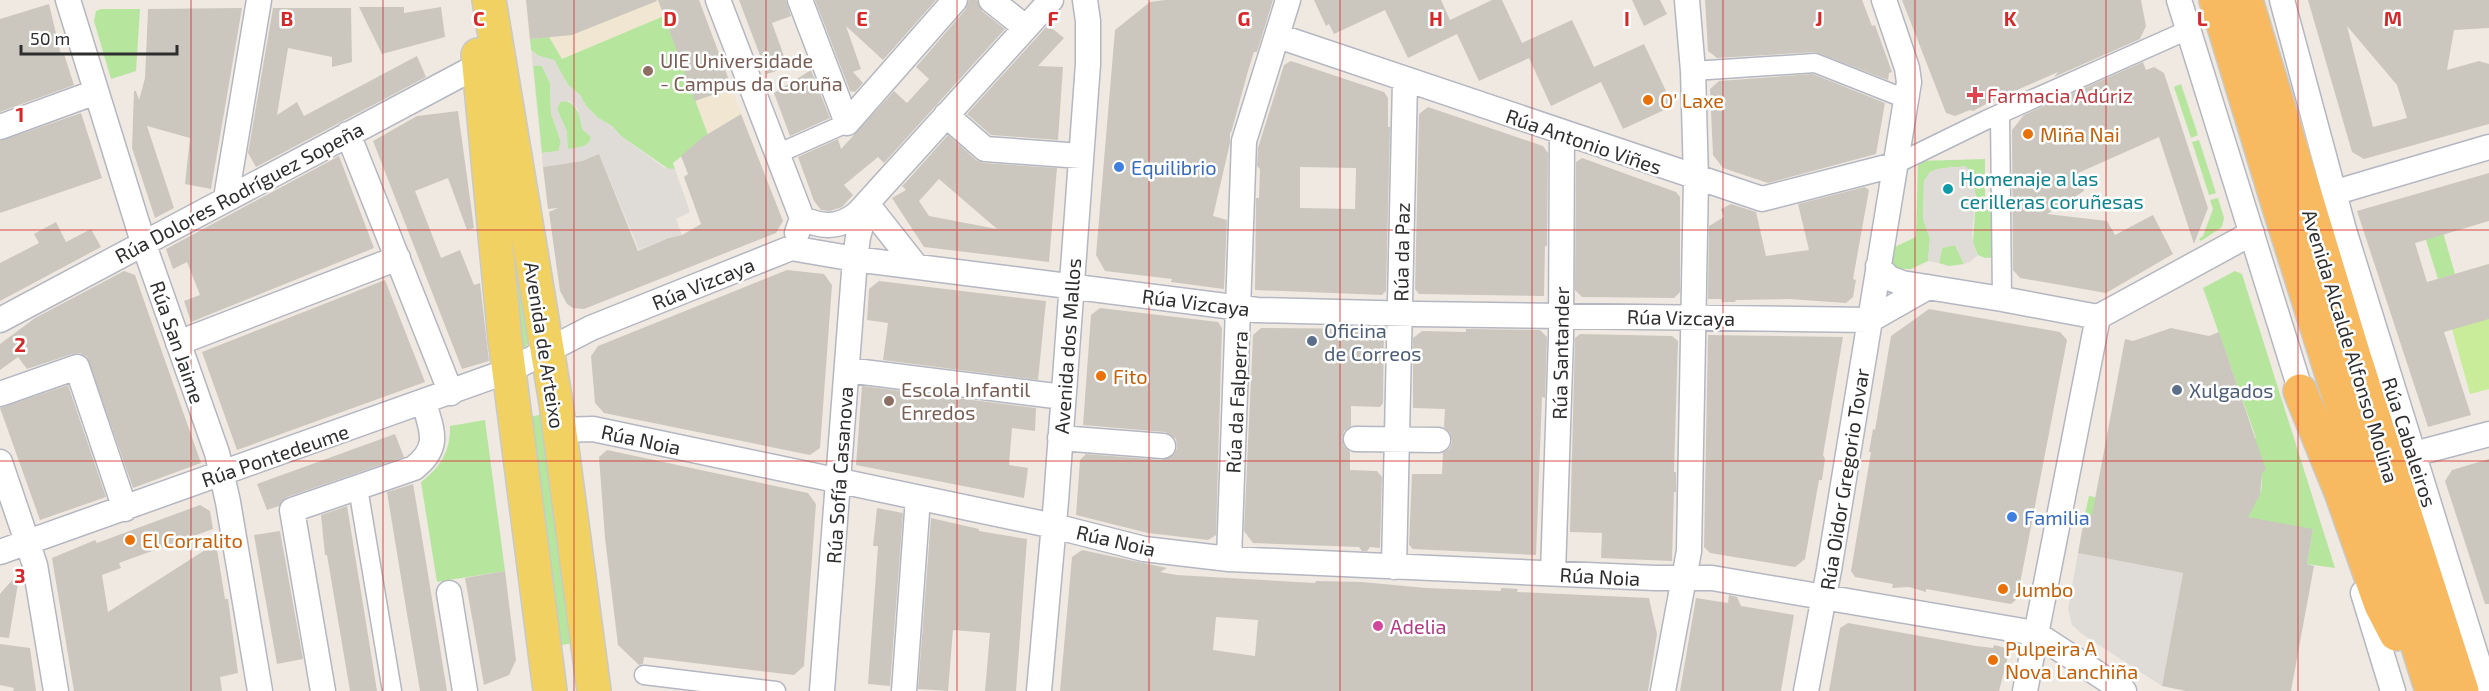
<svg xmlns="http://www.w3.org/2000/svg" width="2489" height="691" viewBox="0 0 2489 691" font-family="'Exo 2',sans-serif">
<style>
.education{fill:#f0e6d1}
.green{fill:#b6e59e}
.pitch{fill:#c9ec9a}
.plaza{fill:#dfdcd8;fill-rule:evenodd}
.building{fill:#cbc7bf;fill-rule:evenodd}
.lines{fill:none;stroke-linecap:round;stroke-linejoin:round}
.pedestrian-casing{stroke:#b4b7c1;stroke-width:21}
.minor-casing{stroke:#b4b7c1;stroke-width:27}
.primary-casing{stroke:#c9c9c9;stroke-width:36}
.trunk-casing{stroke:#c9c9c9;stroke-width:36}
.pedestrian{stroke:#fff;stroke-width:18}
.minor{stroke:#fff;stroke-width:24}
.primary{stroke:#f2d163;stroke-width:33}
.trunk{stroke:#f8ba60;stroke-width:33}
.grid{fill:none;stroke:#d62828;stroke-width:1.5;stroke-opacity:0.55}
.education-dot{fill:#8d6e63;stroke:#fff;stroke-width:2}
.health-dot{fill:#e0444e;stroke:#fff;stroke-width:2}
.food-dot{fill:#e8710a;stroke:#fff;stroke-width:2}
.shop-dot{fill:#3f7fe0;stroke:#fff;stroke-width:2}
.culture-dot{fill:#0f9aa8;stroke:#fff;stroke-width:2}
.service-dot{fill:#5c6f8a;stroke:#fff;stroke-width:2}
.hotel-dot{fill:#d1479c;stroke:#fff;stroke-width:2}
.labels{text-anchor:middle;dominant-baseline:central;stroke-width:5;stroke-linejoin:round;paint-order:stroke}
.education-label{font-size:20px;fill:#785e54;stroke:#fff;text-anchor:start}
.health-label{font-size:20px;fill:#be3a42;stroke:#fff;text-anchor:start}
.food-label{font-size:20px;fill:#c56008;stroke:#fff;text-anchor:start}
.street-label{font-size:20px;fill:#2e2e2e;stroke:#fff}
.shop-label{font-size:20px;fill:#366cbe;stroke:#fff;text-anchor:start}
.culture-label{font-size:20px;fill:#0d838f;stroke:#fff;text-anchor:start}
.service-label{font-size:20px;fill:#4e5e75;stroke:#fff;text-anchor:start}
.hotel-label{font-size:20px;fill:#b23c85;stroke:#fff;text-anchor:start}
.grid-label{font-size:20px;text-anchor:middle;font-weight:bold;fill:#d62828;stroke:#fff;stroke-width:5;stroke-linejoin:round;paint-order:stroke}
</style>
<rect width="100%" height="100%" fill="#efe9e1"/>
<path class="education" d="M526,0H699L741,114L703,137L673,163L562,59L549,37L529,39Z"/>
<path class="green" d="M101,9H140L136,71L111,79L94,21L96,11Z
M664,16L708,135L673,163L675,169L670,170L621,136L612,126L598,118L586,106L580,95L568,85L554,60L539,56L531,50L530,39L549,37L562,59Z
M488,46L530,343L523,348L521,347Z
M533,65L542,66L550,83L551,113L561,142L559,151L542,153Z
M2181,84L2198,135L2191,138L2174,87Z
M566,101C580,105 581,126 591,137C589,148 577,148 567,150V132L557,109L560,102Z
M2199,140L2216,193L2209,195L2192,142Z
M1985,159V210H1997L1996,257L1985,258L1978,255L1973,243L1976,198L1972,172L1953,167L1938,169L1930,172L1924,181L1923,219L1930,238L1928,261L1911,269H1894L1888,263V250L1916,237L1918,161Z
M2218,198L2224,218L2222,227L2201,241L2199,239L2203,236L2213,209L2210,200Z
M2419,218L2440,222L2455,274L2438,279Z
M1955,245L1964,264L1949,266L1939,263L1942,248Z
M2235,271L2242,274L2335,568L2307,564L2313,529L2220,539L2085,514L2089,496L2205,518L2253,506C2261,496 2264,485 2260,472L2266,470L2247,442L2256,438L2203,288Z
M544,414L574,643L555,646L524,418Z
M485,420L505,571L437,582L421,482C440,468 451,450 450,426Z"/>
<path class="pitch" d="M2489,264V389L2470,394L2438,279Z"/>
<path class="plaza" d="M549,37L579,83L549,37L530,39L531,50L539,56L554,60L568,85L580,95L586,106L598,118L612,126L621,136L665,168L675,169L690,212L676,219L682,235L668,244L665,239L639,250L599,154L582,161L543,167L530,39ZM533,66H542L550,83L551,113L561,142L558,151L542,153ZM566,101H570L578,110L582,129L591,137L590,141L585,146L568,149L567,132L557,109L560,102Z
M1965,166L1972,172L1976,198L1972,232L1973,243L1978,255L1970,262L1964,264L1955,245L1942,248L1939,263L1928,261L1930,238L1923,219L1924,181L1930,172L1938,169Z
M2078,553L2183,573L2162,686L2082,634L2072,625L2068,609Z"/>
<path class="building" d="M526,0H656L657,1L572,35L530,39Z
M658,0H699L732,88L695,101Z
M739,0H786L791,16L772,23L788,67L767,74Z
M815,0H936L883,60L846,26L861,69L853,72L863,83L855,92L850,91Z
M969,0H977L982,11L1005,29L884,163L878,157L844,185L853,195L842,207L830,211L821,210L814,201L798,157L838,139L841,149L894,91L907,103L929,79L916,67L966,9Z
M1165,0H1273L1257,52H1254L1248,71L1231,133L1230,132V143L1213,216L1227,220L1224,289L1171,282L1172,279L1105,271L1096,255L1115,30L1150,2Z
M1314,0H1441L1450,20L1492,0H1502L1522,43L1572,20L1594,67L1644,44L1673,106L1623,129L1601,82L1551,106L1529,58L1479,81L1457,34L1408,58L1385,10L1334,34L1329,24L1326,26Z
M1632,0H1660L1667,14L1644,26Z
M1705,0H1862L1872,26L1875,25L1892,72L1889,73L1888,80L1815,52L1717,58L1708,51Z
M1902,0H2141L2146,26L2140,39L2054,77L2058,72L1990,102L1973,111L1970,110L1955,116L1946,113Z
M2308,0H2489V28L2454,30L2447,70L2479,61L2489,64V124L2364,159L2352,152ZM2347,26L2397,85L2407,118L2373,127Z
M49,4L61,55L64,54L74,85L0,112V19Z
M359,7H404V13L441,7L445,37L382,54Z
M242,8L211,189L185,184L190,138L147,126L174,208L155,218L132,148L134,91H136L139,100L145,78L148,9Z
M273,8H351L352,62L332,67V57L288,48L277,115L297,102L304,116L417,56L426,77L256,167L248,153Z
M1048,25L1064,38L1038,66L1063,67L1058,140L991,135L967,114Z
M1291,61L1384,92L1388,98V127H1390L1386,291L1382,295L1255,290L1256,198H1259L1260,169L1257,166L1258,148L1284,65ZM1300,167L1356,168L1355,209L1300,208Z
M2143,62L2146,70L2154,67L2164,73L2208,208L2194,244L2159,137L2078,173L2084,191L2047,214L2107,221L2115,235L2153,215L2173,254L2106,293L2020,278L2013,270L2012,130L2024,115Z
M811,70L830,118L790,136L774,93Z
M1813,74L1885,103L1876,154L1768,183L1723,168L1713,155L1710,89L1719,81Z
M1428,107L1543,146L1548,153L1547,246H1545L1544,296L1419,294L1415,289L1419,114Z
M458,111L474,228L467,230L448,178L415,191L441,258L460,250L474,285L480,283L489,361L462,369L373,141L417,116Z
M81,113L102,178L0,213V141Z
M741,114L783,221L776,233L584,309L573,308L567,304L560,291L549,212L558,208L548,209L543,167L582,161L599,154L638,251L666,239L682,235L701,224L684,177L688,174L681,156L703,137Z
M948,135L976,160L983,163L1057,168L1049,262L924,247L892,198L906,190L902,186L906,182ZM939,179L997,229L929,216L919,201Z
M339,156L374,248L191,322L184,301L200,295L187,262L173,269L166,249Z
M1582,158L1676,192L1680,197V292L1674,298L1582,297L1575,290L1576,162Z
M2489,173V221L2415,243L2427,282L2489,264V319L2444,332L2471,415L2428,427L2357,211Z
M1865,187L1869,190L1853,279L1856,280L1853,297L1846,303L1789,299L1736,300L1735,302H1722L1721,299H1708L1709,226L1724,217L1721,209L1731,204L1756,212L1766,256L1809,250L1798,204Z
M56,222L66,242L91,229L101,247L0,301V263L39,243L34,234Z
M787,270L824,274L832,285L820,448L810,455L604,413L595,403L591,356L598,346Z
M124,271L135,275L201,463L133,488L87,357L80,353L72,354L27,369L18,357L0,370V344L35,318Z
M385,280L425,382L237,450L202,352Z
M879,281L1046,301L1038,380L883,360L888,323L867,320L869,289Z
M1100,308L1218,322L1222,328L1216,535L1208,540L1148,533L1076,515L1080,460L1086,454L1162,460L1174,454L1177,448L1176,439L1165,432L1083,425L1091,315Z
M1929,309L2060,332L2067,340L2017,599L2011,604L1926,589V592L1909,587L1892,588L1893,584L1855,577L1851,571L1871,452H1869L1873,429L1875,430L1891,336Z
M1261,328L1384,329L1383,403L1380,407L1351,406V426L1344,431L1342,438L1344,446L1350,452V470L1377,471L1382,477L1380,548L1370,547L1367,551H1362L1359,547L1253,543L1244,531L1253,335Z
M2171,328L2209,336L2219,332L2266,470L2262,472L2260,495L2248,517L2313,529L2307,564L2314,566L2291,691H2186L2162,686L2183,573L2078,553L2085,514L2092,515L2125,339L2133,341Z
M1466,329L1540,330L1547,337L1545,398L1542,397L1536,555L1413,549L1409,545L1412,474H1442L1443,453L1450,448L1452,441L1450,433L1444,427L1445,409L1413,408V338L1422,331L1466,332Z
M1580,334L1672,336L1678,341L1674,472H1676V492H1674L1672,561L1601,558L1602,533L1570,532L1575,338Z
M1708,335L1843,337L1823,455L1825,459L1822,480H1819L1805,559L1795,567L1710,553L1704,547Z
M68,385L106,497L40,520L0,408Z
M862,386L1036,408L1035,431L1012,428L1009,465L1028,468L1024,498L856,465Z
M395,434L404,457L287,497L279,506L267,510L257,484Z
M607,450L808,493L816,504L804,666L794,675L644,657L643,664L639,665L618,645L605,538L599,457Z
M2489,459V604H2485L2445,481L2452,470Z
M413,484L420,525L447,691H420L407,614L387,492Z
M200,505L210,511L213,529L119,563L121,568L102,575L108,612L216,543L225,599H228L238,673L220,677L222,691H74L52,558L95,540L97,543Z
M347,506L369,641L377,691H350L327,555H325L321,515Z
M877,508L903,513L890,686L868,684L878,546H873Z
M931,518L979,529V531L1027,539L1016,691H985L990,633L953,630L948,691L918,689Z
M280,531L303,659L277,664L254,535Z
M1082,550L1167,568L1160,572L1177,575L1315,583L1316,581L1362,582L1426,588L1501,591V588L1518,589L1517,592L1649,598L1657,634L1648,691H1060L1072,557ZM1216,617L1258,620L1255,656L1213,650Z
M20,571L9,638L0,637V594Z
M505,571L516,660L509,675L484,685L465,578Z
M1729,595L1737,597L1741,606L1794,615L1781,691H1680L1696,598L1728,603Z
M1848,623L1976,646L1993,648L1994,645L2010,649L1999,691H1829L1840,628Z
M0,644L30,648L36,691H13L14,688L0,685Z"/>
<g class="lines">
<g class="pedestrian-casing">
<path id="pedestrian" d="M1693,71L1815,63L1906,99
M2000,114L2002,299
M777,154L847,123
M1894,165L1986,120L2188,30
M358,488L392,691
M644,675L776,691"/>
</g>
<g class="minor-casing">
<path id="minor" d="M68,0L143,242L217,453L228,502L260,691
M718,0L802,218L797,233
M800,0L847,123L955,0
M991,0L1025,27
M2179,0L2305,405
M2282,0L2344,230L2487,691
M1278,36L1762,199L1894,165
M946,115L985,149L1081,156
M0,127L96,92
M348,134L451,393
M2333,193L2489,147
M226,198L259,0
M867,204L916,266
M802,218C822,228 840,228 858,213L1051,0
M1878,266L1889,278L1902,283L2002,299L2098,317L2252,233
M0,320L479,65
M178,343L398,258
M847,370L1063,397
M0,394L77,367L125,509
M559,430L593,429L1054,526L1144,549L1229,559L1655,578H1712L2035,633L2124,691
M1060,438L1163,446
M1356,439L1438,440
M2414,454L2489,434
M0,462L35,565L56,691
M0,552L508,371L591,328L791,248L855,259L1257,310L1416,314L1870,320L1928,287
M1229,559L1244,141L1288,0
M1394,567L1405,81
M1553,573L1561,338L1562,134
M449,593L465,691
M2363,593L2393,691
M323,691L292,510L414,468C441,447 432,431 424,403
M822,691L855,259L858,237L867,204
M904,691L918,498
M1039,691L1056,501L1088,64V21L1085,0
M1663,691L1689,551L1696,179L1693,71L1687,0
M1806,691L1829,570L1909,82L1907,68L1884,0
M2025,691L2098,317"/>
</g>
<g class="primary-casing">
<path id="primary" d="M489,0L556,403L594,691
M478,55L505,340L550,691"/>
</g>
<g class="trunk-casing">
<path id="trunk" d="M2216,0L2279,207L2432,691
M2246,0L2354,356L2462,691
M2300,391L2341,492L2381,605L2396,634"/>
</g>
<use href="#pedestrian" class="pedestrian"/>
<use href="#minor" class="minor"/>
<use href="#primary" class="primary"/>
<use href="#trunk" class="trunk"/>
</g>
<path class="grid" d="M191,0V691M383,0V691M574,0V691M766,0V691M957,0V691M1149,0V691M1340,0V691M1532,0V691M1723,0V691M1915,0V691M2106,0V691M2298,0V691M0,230H2489M0,461H2489"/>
<g class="education-dot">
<circle cx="648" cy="71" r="6"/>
<circle cx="889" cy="401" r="6"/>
</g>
<path class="health-dot" d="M1972 86h6v6h6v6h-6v6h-6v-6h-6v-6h6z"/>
<g class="food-dot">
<circle cx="1648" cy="100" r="6"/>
<circle cx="2028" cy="134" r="6"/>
<circle cx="1101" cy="376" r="6"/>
<circle cx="130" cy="540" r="6"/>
<circle cx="2003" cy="589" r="6"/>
<circle cx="1993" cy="660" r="6"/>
</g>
<g class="shop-dot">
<circle cx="1119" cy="167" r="6"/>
<circle cx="2012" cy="517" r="6"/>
</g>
<circle class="culture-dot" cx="1948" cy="189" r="6"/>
<g class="service-dot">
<circle cx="1312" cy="341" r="6"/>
<circle cx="2177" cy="390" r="6"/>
</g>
<circle class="hotel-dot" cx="1378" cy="626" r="6"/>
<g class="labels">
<g class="education-label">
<text x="660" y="60">UIE Universidade<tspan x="660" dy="23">- Campus da Coruña</tspan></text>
<text x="901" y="389">Escola Infantil<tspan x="901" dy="23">Enredos</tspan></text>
</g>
<g class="health-label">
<text x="1987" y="95">Farmacia Adúriz</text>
</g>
<g class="food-label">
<text x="1660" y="100">O' Laxe</text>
<text x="2040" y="134">Miña Nai</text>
<text x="1113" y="376">Fito</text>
<text x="142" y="540">El Corralito</text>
<text x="2015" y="589">Jumbo</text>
<text x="2005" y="648">Pulpeira A<tspan x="2005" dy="23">Nova Lanchiña</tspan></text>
</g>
<g class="street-label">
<text transform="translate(1584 141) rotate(19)">Rúa Antonio Viñes</text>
<text transform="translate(239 192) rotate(-28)">Rúa Dolores Rodríguez Sopeña</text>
<text transform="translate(1401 252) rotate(-89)">Rúa da Paz</text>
<text transform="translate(703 283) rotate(-22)">Rúa Vizcaya</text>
<text transform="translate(1196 302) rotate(7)">Rúa Vizcaya</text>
<text transform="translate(1681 317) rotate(1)">Rúa Vizcaya</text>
<text transform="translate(178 342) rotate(71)">Rúa San Jaime</text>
<text transform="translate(545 345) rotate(81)">Avenida de Arteixo</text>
<text transform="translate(1067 346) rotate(-86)">Avenida dos Mallos</text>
<text transform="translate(2351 346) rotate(73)">Avenida Alcalde Alfonso Molina</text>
<text transform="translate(1560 353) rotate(-89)">Rúa Santander</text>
<text transform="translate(1236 402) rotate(-87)">Rúa da Falperra</text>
<text transform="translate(641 439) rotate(12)">Rúa Noia</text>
<text transform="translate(2410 442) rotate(72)">Rúa Cabaleiros</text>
<text transform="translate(275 455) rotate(-19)">Rúa Pontedeume</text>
<text transform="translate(839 475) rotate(-86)">Rúa Sofía Casanova</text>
<text transform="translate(1844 479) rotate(-81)">Rúa Oidor Gregorio Tovar</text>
<text transform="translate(1116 540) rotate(13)">Rúa Noia</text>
<text transform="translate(1600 576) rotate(3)">Rúa Noia</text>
</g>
<g class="shop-label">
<text x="1131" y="167">Equilibrio</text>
<text x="2024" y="517">Familia</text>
</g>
<g class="culture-label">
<text x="1960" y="178">Homenaje a las<tspan x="1960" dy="23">cerilleras coruñesas</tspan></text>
</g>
<g class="service-label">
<text x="1324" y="330">Oficina<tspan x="1324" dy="23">de Correos</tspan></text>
<text x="2189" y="390">Xulgados</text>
</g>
<g class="hotel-label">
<text x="1390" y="626">Adelia</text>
</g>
</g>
<g class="grid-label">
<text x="287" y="26">B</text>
<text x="479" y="26">C</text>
<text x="670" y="26">D</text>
<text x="862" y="26">E</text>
<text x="1053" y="26">F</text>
<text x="1244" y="26">G</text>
<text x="1436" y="26">H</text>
<text x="1627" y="26">I</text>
<text x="1819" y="26">J</text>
<text x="2010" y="26">K</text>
<text x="2202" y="26">L</text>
<text x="2393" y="26">M</text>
<text x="20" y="122">1</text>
<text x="20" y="352">2</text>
<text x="20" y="583">3</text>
</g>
<path d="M21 45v9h156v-9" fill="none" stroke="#2e2e2e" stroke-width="3"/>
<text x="30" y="45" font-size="18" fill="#2e2e2e" stroke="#ffffff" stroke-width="4.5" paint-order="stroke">50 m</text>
</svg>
